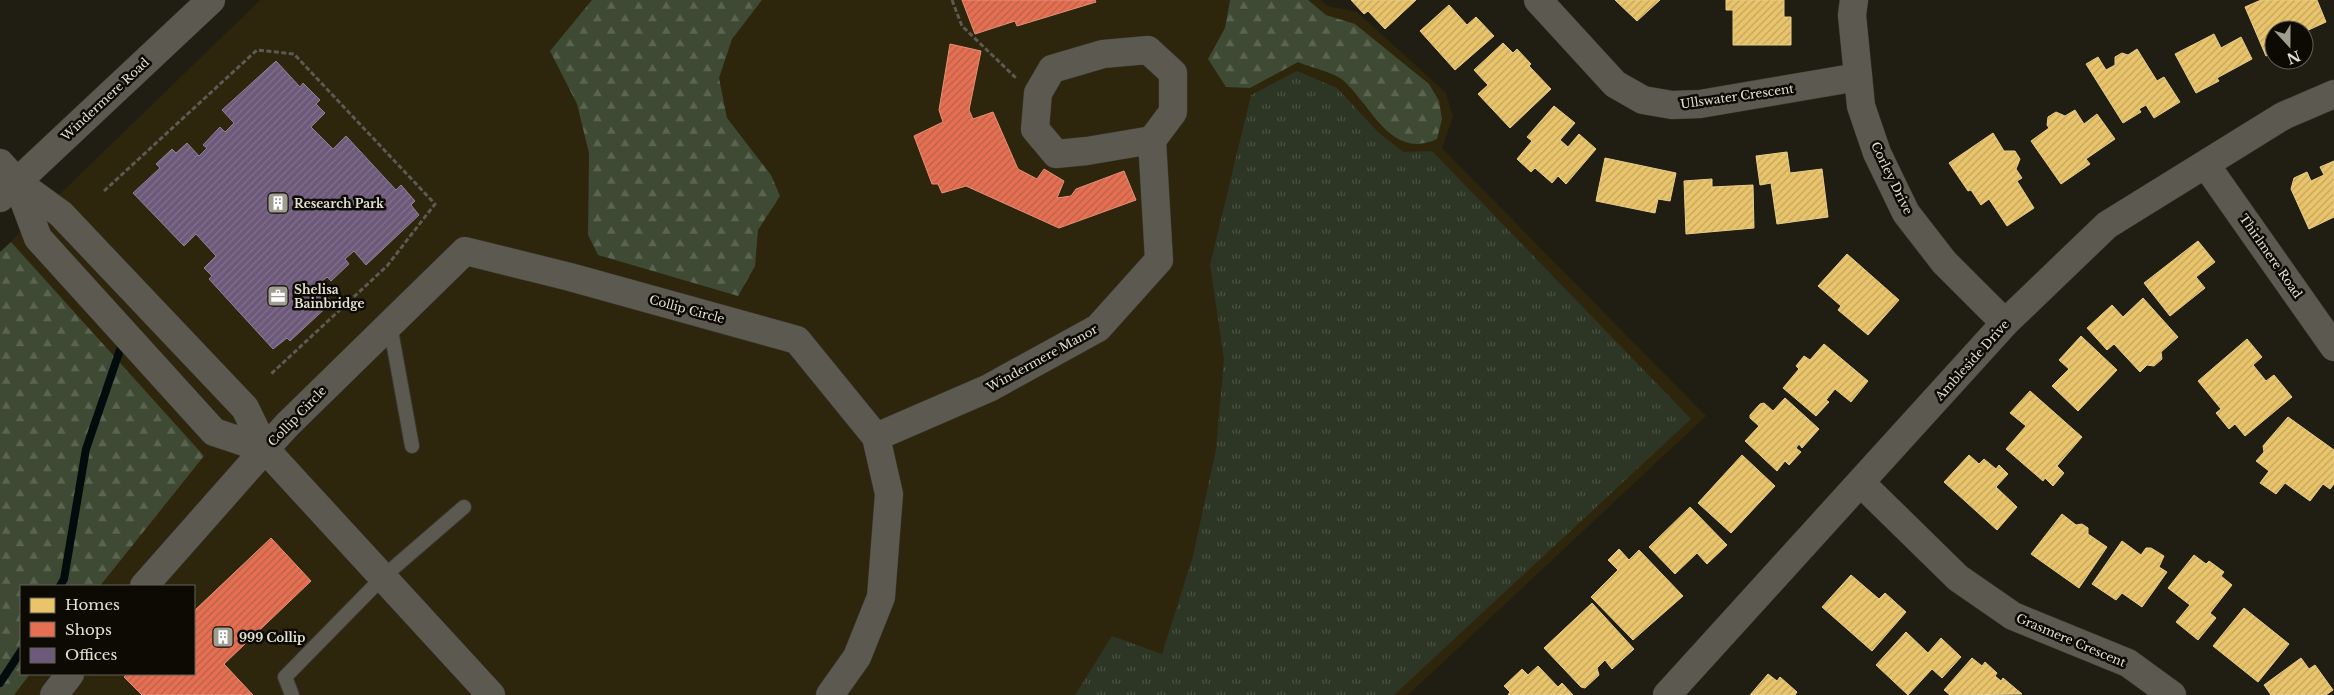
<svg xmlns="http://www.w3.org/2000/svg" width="2334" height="695" viewBox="0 0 2334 695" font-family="'Libre Baskerville',serif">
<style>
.built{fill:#2d260c;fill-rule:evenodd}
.grass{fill:url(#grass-tufts)}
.forest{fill:url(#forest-firs)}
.homes{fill:url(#homes-hatch);stroke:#e8cd8a}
.shops{fill:url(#shops-hatch);stroke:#e69178}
.offices{fill:url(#offices-hatch);stroke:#918295}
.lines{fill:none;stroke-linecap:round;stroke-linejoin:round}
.stream{stroke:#030c0d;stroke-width:8}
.service-casing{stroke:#39372f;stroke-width:16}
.minor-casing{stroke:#39372f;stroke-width:29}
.tertiary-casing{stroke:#39372f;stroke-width:29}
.path{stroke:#5c5a52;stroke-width:3;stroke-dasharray:5 2.5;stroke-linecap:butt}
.service{stroke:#5c5950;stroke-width:14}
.minor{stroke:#5c5950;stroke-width:28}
.tertiary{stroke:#5c5950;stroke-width:28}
.labels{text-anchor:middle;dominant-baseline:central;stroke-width:5;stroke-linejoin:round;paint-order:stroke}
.street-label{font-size:12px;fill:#e4e1d4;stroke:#0d0a04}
.poi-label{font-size:12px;font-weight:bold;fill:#e4e1d4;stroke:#0d0a04;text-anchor:start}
</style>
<defs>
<pattern id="grass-tufts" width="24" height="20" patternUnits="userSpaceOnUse" patternTransform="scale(1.25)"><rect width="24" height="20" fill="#2d3524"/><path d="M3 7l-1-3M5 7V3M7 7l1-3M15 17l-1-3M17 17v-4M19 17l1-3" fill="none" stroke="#4b5243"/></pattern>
<pattern id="forest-firs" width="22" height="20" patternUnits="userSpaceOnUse" patternTransform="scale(1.25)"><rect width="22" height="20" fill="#3e4a33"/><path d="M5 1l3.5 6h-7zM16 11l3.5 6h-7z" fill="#5a6450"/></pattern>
<pattern id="homes-hatch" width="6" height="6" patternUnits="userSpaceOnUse" patternTransform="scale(1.25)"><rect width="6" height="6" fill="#e9c46a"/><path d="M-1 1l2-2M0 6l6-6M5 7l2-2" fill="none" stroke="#c0a460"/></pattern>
<pattern id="shops-hatch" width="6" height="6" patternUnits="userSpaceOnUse" patternTransform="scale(1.25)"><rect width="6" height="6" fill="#e76f51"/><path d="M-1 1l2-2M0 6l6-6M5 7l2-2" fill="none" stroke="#b6624c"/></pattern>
<pattern id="offices-hatch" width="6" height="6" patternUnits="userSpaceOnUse" patternTransform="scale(1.25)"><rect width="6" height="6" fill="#6d597a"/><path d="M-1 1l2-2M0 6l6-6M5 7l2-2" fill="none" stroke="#82718c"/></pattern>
</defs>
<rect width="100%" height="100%" fill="#201e12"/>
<path class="built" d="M260,0H1321L1327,6L1357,12L1446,93L1453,117L1442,148L1706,416L1408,695H0V252ZM21,586H194V674H21Z"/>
<path class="grass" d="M1297,71L1337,88L1378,132L1403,152L1432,151L1691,419L1394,695H1075L1112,636L1162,654L1193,556L1216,449L1224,359L1210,265L1251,95Z"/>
<path class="forest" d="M592,0H762L732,39L719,78L727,118L771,175L780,196L758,230L755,266L738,296L598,255L588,235L589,153L577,104L550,51Z
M1230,0H1308L1326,15L1355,24L1429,84L1439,101L1442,119L1437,139C1391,160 1373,108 1344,81C1336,73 1309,67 1298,62L1250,88L1226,87L1208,59L1225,28Z
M11,242L204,456L100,586H21V674H30L14,695H0V252Z"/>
<path class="homes" d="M1351,0H1416L1385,29L1368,11L1364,14Z
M1615,0H1660L1637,21Z
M1726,0H1784V17H1791V45H1733V10H1726Z
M2261,0H2317L2326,22L2304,32V30H2274V52L2266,56L2245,7Z
M1449,5L1467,25L1476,17L1494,36L1455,70L1420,31Z
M2214,34L2221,48L2241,37L2252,59L2217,78L2219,81L2196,93L2175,54Z
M1503,43L1513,53L1517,49L1531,64L1529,66L1551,89L1510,128L1478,94L1488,85L1474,70Z
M2137,49L2157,81L2164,77L2180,102L2154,118L2146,105L2139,109L2141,112L2123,123L2086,64L2098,57L2106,70L2115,65V57L2122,53L2128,55Z
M1554,106L1575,123L1560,140L1568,147L1579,134L1596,149L1566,184L1558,176L1552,183L1535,168L1531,172L1517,159L1532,141L1527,137Z
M2075,110L2084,124L2097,114L2115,139L2086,159L2090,164L2061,184L2031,141L2049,128L2047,125L2048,117L2056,112L2065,116Z
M1993,133L2004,151H2015L2020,159L2016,169L2022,178L2017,181L2034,208L2007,226L1989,199L1981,205L1971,190L1968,191L1949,163Z
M1787,152L1790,173L1822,169L1828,217L1777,224L1771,183L1760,185L1756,156Z
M1605,158L1676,173L1670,201L1658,199L1655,213L1596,201Z
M2334,161V217L2309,229L2291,189L2294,178L2307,172L2311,181L2324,175L2320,167Z
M1712,179V187L1753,185L1754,228L1686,234L1684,181Z
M2198,241L2215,262L2196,277L2205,288L2170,316L2144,283Z
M1847,254L1899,300L1868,335L1838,310L1841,306L1818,286Z
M2143,298L2178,337L2161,352L2162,359L2154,366L2147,365L2140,372L2114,344L2107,350L2087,328L2112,305L2123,317Z
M2081,336L2117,370L2078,411L2052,386L2069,369L2059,360Z
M2247,339L2262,357L2253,365L2266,381L2274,375L2292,397L2245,436L2235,424L2229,429L2216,413L2221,409L2198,381Z
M1824,344L1868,381L1851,402L1835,389L1826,400L1829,402L1816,416L1783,388L1799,369L1796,366L1804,356L1810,360Z
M2030,391L2082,437L2057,466L2064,473L2053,486L2045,478L2043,481L2006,449L2026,426L2010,413Z
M1785,398L1819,429L1802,448L1799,444L1796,448L1801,452L1789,465L1785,461L1777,471L1745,441L1759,426L1750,418V415L1760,404L1764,403L1773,411Z
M2288,417L2334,450V484L2330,489L2323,484L2310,501L2285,483L2276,494L2260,483L2269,471L2256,461L2264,452L2263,446Z
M1742,455L1775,486L1731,533L1698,503Z
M1969,455L1979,464L1984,459L1996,469L1999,465L2008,474L1996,487L2017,507L1997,530L1944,482Z
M1690,507L1727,545L1707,564L1697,553L1675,574L1649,547Z
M2062,514L2076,525L2082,524L2088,528V534L2107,547L2079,588L2031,554Z
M2122,541L2141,555L2146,548H2151L2164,556L2159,567L2167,572L2142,607L2122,593L2116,600L2092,584Z
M1619,549L1629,560L1639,550L1683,596L1633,640L1591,597L1618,570L1608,560Z
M2194,555L2206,564L2209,561L2224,572L2221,576L2232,585L2210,613L2216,618L2198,640L2176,622L2190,605L2168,588Z
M1851,575L1879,599L1885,593L1906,612L1872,651L1822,607Z
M1592,603L1634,649L1612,669L1605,660L1597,668L1599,675L1585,688L1581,687L1544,648Z
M2244,608L2289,644L2258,682L2213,646Z
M1906,632L1928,653L1941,638L1961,657L1942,678L1932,669L1908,695L1876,665Z
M1972,658L1982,666L1985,662L1997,673L1995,676L2001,681L2003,678L2022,694L1950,695L1944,690Z
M2301,658L2309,669L2315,665L2333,690L2326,695H2271L2264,685Z
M1538,666L1558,687L1562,683L1573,695H1508L1510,692L1504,686L1522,669L1528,675Z
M1768,674L1777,681L1780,677L1797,692L1795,695H1750Z"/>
<path class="shops" d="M962,0H1095L1096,2L1017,26L1015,21L975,34Z
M950,44L981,51L969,110L973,119L993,112L1018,169L1037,179L1044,169L1064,181L1057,198L1071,196L1076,189L1124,171L1136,200L1059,228L966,186L942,193L938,184H932L914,136L943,122L939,110Z
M271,538L311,581L224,664L253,695H142L124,677L127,674H194V611Z"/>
<path class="offices" d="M276,61L300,87L303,83L320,100L316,104L325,113L311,127L333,149L346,136L396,190L401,185L415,201L411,205L419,215L366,265L354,251L345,259L349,264L331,281L327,277L318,285L332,302L290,341L287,338L273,349L209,279L212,276L204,268L216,256L196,234L184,246L133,193L160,168L156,164L172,149L176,153L187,143L199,156L207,148L203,145L220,127L225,132L234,123L222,110Z"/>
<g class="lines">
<path class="stream" d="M60,586L64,579L86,449L122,344
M0,683L21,651"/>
<g class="service-casing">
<path id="service" d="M390,325L412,446
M292,695L285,677L383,577L464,507"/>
</g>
<g class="minor-casing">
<path id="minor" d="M1538,0L1615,84L1643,100L1672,105L1700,104L1858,77
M0,163L17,182L61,214L245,408L265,449
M2206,165L2334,347
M17,182L38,238L214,432L265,449
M876,437L989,388L1098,328L1159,260L1152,140L1173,112V73L1148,50L1103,54L1052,69L1038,93L1035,129L1056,154L1087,151L1152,140
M1861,483L1958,578L2013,616L2128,663L2172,695
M144,586L265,449
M54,695L70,674
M491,695L265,449L288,424L465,251L570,277L797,340L876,437L889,494L881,597L857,657L830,695"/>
</g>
<g class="tertiary-casing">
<path id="tertiary" d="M1854,0L1852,15L1861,106L1877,153L1906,213L1944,262L2005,323
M0,198L211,0
M1667,695L2005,323L2107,225L2283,116L2334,94"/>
</g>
<path class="path" d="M952,0L962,26L1016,78
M104,191L257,50L294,54L435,204L387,266L271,374"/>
<use href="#service" class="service"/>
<use href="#minor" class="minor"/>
<use href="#tertiary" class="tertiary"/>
</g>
<defs>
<g id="building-square" transform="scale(1.125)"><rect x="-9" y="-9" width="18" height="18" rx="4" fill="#9f9d90" stroke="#0d0a04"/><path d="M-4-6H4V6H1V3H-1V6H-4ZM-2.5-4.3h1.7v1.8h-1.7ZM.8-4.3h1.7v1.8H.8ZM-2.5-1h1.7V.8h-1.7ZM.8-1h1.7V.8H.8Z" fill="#fff"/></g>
<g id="office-square" transform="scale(1.125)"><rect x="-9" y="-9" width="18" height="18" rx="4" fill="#9f9d90" stroke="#0d0a04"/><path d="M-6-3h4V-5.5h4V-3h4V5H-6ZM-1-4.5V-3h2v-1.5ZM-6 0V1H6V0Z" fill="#fff"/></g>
</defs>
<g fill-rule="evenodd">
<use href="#building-square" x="278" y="203"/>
<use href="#office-square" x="278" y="296"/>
<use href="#building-square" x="223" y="637"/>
</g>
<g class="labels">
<g class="street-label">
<text transform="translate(1737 96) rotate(-8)">Ullswater Crescent</text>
<text transform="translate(105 99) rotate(-43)">Windermere Road</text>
<text transform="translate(1892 178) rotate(64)">Corley Drive</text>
<text transform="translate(2271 256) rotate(55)">Thirlmere Road</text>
<text transform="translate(687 309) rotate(15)">Collip Circle</text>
<text transform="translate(1042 358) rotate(-29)">Windermere Manor</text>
<text transform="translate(1972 360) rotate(-48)">Ambleside Drive</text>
<text transform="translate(297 416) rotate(-46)">Collip Circle</text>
<text transform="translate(2071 640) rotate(23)">Grasmere Crescent</text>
</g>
<g class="poi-label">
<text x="294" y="203">Research Park</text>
<text x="294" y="289">Shelisa<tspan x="294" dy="14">Bainbridge</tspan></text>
<text x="239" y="637">999 Collip</text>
</g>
</g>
<rect x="20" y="585" width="175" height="90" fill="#0d0a04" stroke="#636057"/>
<rect x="30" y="598" width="25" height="15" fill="#e9c46a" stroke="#636057"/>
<text x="65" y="610" font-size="15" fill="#e4e1d4">Homes</text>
<rect x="30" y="622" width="25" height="15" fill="#e76f51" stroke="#636057"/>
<text x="65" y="635" font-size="15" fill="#e4e1d4">Shops</text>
<rect x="30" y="648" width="25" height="15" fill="#6d597a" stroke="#636057"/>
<text x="65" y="660" font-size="15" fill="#e4e1d4">Offices</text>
<g transform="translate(2289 45) rotate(159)"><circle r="24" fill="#0d0a04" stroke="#636057"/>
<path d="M0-4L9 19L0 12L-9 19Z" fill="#9f9d90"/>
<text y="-8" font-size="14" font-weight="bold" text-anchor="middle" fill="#e4e1d4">N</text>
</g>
</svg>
